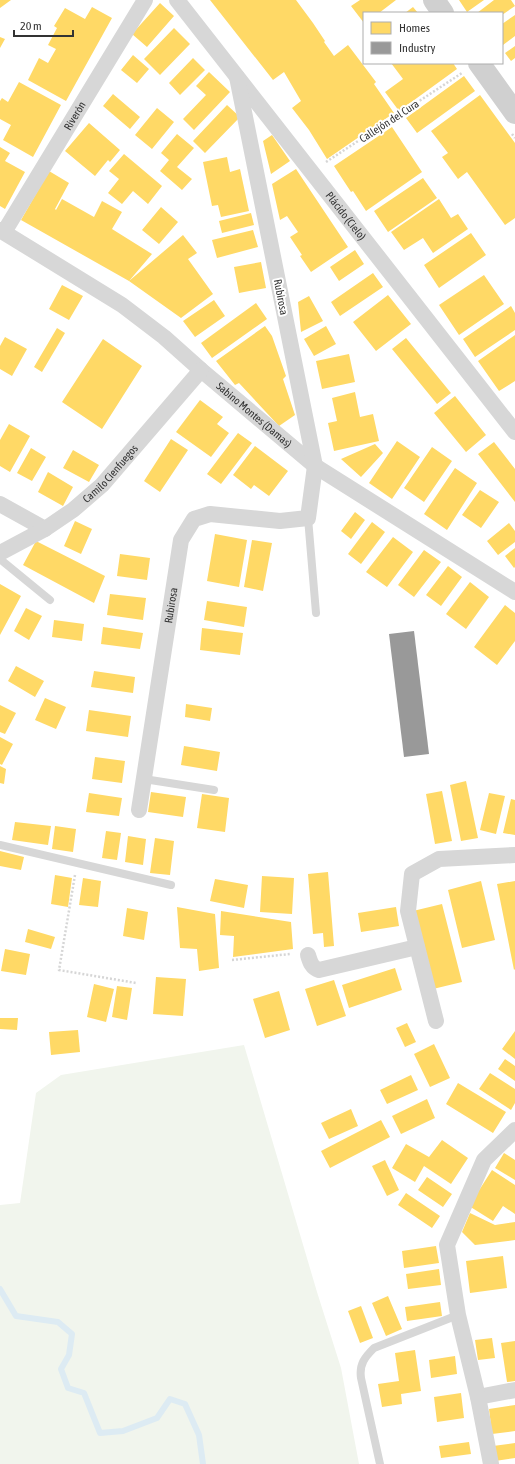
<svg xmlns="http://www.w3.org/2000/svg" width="515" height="1464" viewBox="0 0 515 1464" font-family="'Asap Condensed',sans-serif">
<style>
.green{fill:#f1f5ed}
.homes{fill:#ffd966}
.industry{fill:#999}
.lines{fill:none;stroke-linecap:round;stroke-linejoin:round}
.stream{stroke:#ddebf3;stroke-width:6}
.path{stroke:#d6d6d6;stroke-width:2.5;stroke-dasharray:2 2;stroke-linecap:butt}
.service{stroke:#d7d7d7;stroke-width:8}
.minor{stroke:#d7d7d7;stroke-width:16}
.secondary{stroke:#d0d0d0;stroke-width:22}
.labels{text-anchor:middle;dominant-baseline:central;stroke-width:4;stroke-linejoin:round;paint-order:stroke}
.street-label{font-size:11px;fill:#333;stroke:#fff}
</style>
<rect width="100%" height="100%" fill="#fff"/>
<path class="green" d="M244,1045L317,1292L341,1368L359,1464H0V1205L20,1203L36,1093L61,1075Z"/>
<path class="homes" d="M0,0H11L0,8Z
M210,0H296L313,23L325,41L324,42L334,56L348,45L376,82L374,84L394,113L327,159L309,130L292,108L301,101L284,72L273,80Z
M360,0H396L379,13H364V23L351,6Z
M459,0H484L467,12Z
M494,0H511L515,6L502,15V13H477Z
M160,3L174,16L147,47L132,34Z
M92,7L112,18L66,101L28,80L39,58L48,63L56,49L48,45L57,28L54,26L65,8L85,19Z
M413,7L418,13H405Z
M515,15V36L503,45L502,44V24Z
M174,28L190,44L160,75L144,59Z
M0,37L5,39L0,48Z
M515,46V58L511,61L505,53Z
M133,55L149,69L137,83L121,70Z
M193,58L205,70L180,95L169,83Z
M391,63H453L457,69L399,111L385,92L403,79Z
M209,72L230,92L194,130L183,119L206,95L196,86Z
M464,76L475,91L417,133L406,118Z
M19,82L61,105L33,157L3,140L11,125L0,119V101L2,98L8,102Z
M113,94L140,117L130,129L103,106Z
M480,95L515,143V218L505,225L467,172L458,179L442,157L448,153L431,131Z
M227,105L240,117L205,153L193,141Z
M157,108L174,122L152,149L135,135Z
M89,123L120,150L110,162L108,160L95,176L65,151Z
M392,127L422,172L366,211L353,191L351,192L334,166Z
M177,134L194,148L177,167L192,179L182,190L160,171L169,160L161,153Z
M272,135L290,161L271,174L263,141Z
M0,147L10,153L5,161L25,172L5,209L0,206Z
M124,154L162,186L148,204L133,191L122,204L108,193L119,179L109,171Z
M227,157L230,172L240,169L249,211L221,217L218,205L212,206L203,162Z
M296,169L348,247L311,272L300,256L302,255L290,237L298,232L287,216L280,220L272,184Z
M49,171L69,183L55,209L56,210L62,199L94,217L102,201L122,212L112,229L152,254L129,281L183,235L197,253L188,259L213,294L181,318L129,281L21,220Z
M423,178L437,198L388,232L374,211Z
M439,199L451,218L458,214L468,229L433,253L423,238L404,250L391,232Z
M161,207L178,222L159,244L142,230Z
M251,213L254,225L222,233L219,221Z
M253,230L258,247L217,258L212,240Z
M471,233L486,255L439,288L424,265Z
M355,250L364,264L339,281L330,267Z
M261,262L266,288L239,293L234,267Z
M373,273L383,287L340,316L331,302Z
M484,275L504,304L459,335L439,305Z
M62,285L83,296L69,320L49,309Z
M388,295L411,324L376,351L353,322Z
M309,296L323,321L301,332L298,302Z
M214,300L225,316L195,337L183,321Z
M256,303L267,319L212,358L201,343Z
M511,306L515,313V330L475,357L463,339Z
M265,326L272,336L286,376L283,379L295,415L279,426L239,383L235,385L216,361Z
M326,326L336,344L314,356L304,339Z
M57,328L65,333L42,372L34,367Z
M515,335V381L499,391L478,361Z
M5,337L27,349L12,376L0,369V346Z
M406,338L451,393L437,404L392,349Z
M103,339L142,366L102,429L62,402Z
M349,354L355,382L322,389L316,361Z
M355,392L360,417L373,414L379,441L334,451L328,423L337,421L332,398Z
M455,396L486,435L466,452L434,413Z
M200,400L223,417L217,424L229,433L211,457L176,432Z
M9,424L30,436L10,472L0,466V440Z
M238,433L252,443L221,484L207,474Z
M171,439L188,450L160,492L144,481Z
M397,441L420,457L392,499L369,483Z
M494,442L515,469V502L478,454Z
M375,444L383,453L361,477L341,459Z
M255,446L288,471L269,496L254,485L251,489L233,475Z
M432,447L452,461L424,502L404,488Z
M31,448L46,457L32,481L17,473Z
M73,450L99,465L89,482L63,468Z
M455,468L477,483L447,530L424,514Z
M48,472L73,487L63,506L38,492Z
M480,490L499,502L481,528L462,515Z
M355,512L365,520L351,539L341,531Z
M75,521L92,529L81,554L64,546Z
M372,522L385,532L361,564L348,554Z
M509,523L515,531V542L498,555L487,541Z
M215,534L247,540L239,587L207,581Z
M393,537L413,552L387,587L366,572Z
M252,540L272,543L263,591L244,587Z
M36,541L105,576L94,603L23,565Z
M515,548V567L514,568L505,556Z
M424,550L441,562L414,597L398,585Z
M120,554L150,558L147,580L117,576Z
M448,566L462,577L441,606L426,595Z
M470,582L489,597L466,629L446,614Z
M0,584L21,596L0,635Z
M110,594L146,598L143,620L107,615Z
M207,601L247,607L244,627L204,620Z
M505,605L515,613V641L497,665L474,647Z
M26,608L42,616L29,640L14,631Z
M54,620L84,624L82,641L52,637Z
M103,627L143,633L140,649L101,644Z
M202,628L243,633L240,655L200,650Z
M16,666L44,681L35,697L8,681Z
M94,671L135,677L133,693L91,687Z
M45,698L66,707L56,729L35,720Z
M186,704L212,708L210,721L185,717Z
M0,705L16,713L5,734L0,732Z
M89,710L131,716L128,737L86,731Z
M0,737L13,744L2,765L0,764Z
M184,746L220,752L217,771L181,765Z
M95,757L125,761L122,783L92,779Z
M0,766L6,769L4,784L0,783Z
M466,781L478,838L461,841L450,785Z
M442,791L452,841L435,844L426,794Z
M151,792L186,797L183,817L148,812Z
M89,793L122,798L119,816L86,812Z
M489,793L505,796L496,834L480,830Z
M202,794L229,798L225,832L197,828Z
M511,799L515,800V835L503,833Z
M15,822L51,826L48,845L12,840Z
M55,826L76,829L73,852L52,849Z
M106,831L121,833L117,860L102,858Z
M128,836L146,839L143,865L125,862Z
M155,838L174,841L170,875L150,873Z
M0,851L24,857L21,870L0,866Z
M328,872L334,946L324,947L323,933L313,934L308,874Z
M55,875L72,878L68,907L51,904Z
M262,876L294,878L292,914L260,912Z
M83,878L101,881L98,907L79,905Z
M215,879L248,885L244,908L210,901Z
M481,881L495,940L462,948L448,890Z
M515,881V969L514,970L497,884Z
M442,904L462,982L433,989L413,911Z
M177,907L215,914L219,968L199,971L197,949L180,948Z
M396,907L399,926L361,932L358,913Z
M127,908L148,912L144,940L123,936Z
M221,911L291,922L293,949L233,957L234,936L220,935Z
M28,929L55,937L51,949L25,942Z
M5,949L30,954L26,975L1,971Z
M395,968L402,990L349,1008L342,985Z
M156,977L186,979L183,1016L153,1014Z
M334,980L346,1016L317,1026L305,989Z
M94,984L114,989L106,1022L87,1017Z
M117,986L132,988L127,1020L112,1017Z
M279,991L290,1030L265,1038L253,999Z
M0,1018H18L17,1030L0,1029Z
M407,1023L416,1042L405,1047L396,1028Z
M78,1030L80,1052L51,1055L49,1032Z
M515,1031V1059L502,1049Z
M434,1044L450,1078L430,1087L414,1054Z
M505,1059L515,1066V1081L498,1069Z
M490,1073L515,1089V1103L511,1110L479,1089Z
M411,1075L418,1090L387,1104L380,1090Z
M458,1083L506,1112L493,1133L446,1104Z
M427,1099L435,1118L401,1134L392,1116Z
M351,1109L358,1126L329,1139L321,1123Z
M381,1120L390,1137L330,1168L321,1151Z
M442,1140L468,1158L451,1184L424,1166L415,1182L392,1168L406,1144L429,1157Z
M504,1153L515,1160V1180L495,1168Z
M385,1160L399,1190L387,1196L372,1166Z
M492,1170L515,1185V1214L503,1206L493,1221L469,1206Z
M427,1177L452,1194L443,1207L418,1190Z
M406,1193L440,1216L432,1228L398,1205Z
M470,1213L495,1225L515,1222V1240L475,1245L462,1232Z
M436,1246L439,1263L404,1268L402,1251Z
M503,1256L507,1288L470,1293L466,1261Z
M439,1269L441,1285L408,1289L406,1274Z
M388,1296L402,1329L386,1336L372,1303Z
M440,1302L442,1316L407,1321L405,1307Z
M361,1306L373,1338L360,1343L348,1311Z
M492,1338L495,1358L478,1360L475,1340Z
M515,1341V1381L507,1382L501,1343Z
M415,1350L421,1391L401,1394L402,1404L382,1407L378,1384L399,1381L395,1353Z
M455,1356L457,1374L431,1378L429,1360Z
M461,1393L464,1418L437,1422L434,1397Z
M515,1405V1431L492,1434L489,1409Z
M469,1442L471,1454L441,1458L439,1446Z
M515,1443V1458L495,1461L493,1446Z"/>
<path class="industry" d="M414,631L429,754L404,757L389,634Z"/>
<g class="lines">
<path class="stream" d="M0,1289L16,1316L58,1322L72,1334L69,1355L61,1369L68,1388L84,1393L100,1433L123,1431L157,1418L170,1399L185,1404L199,1435L203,1464"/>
<path class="path" d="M512,134L515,138
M326,162L462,73
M75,875L59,970L136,983
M232,960L290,954"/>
<path class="service" d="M308,518L316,613
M0,559L50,600
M144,779L214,790
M0,845L171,885
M380,1464L361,1378C359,1364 365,1357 374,1348L458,1315"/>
<g class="minor">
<path id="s1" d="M177,0L515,432"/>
<path id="s2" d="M0,230L122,305L164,337L201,370L315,466L515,592"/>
<path id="s3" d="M4,232L145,0"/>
<path d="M0,504L45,529"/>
<path id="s4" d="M0,553L45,529L73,510L102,485L201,370"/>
<path id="s5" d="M139,810L181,540L194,519L210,514L280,521L308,518L315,466L237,77"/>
<path d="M308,955C310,962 312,968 319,970L417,947"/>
<path d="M436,1021L408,911L412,874L439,859L515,855"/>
<path d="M478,1397L515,1390"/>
<path d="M491,1464L478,1397L458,1315L447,1245L484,1160L515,1130"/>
</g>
<path class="secondary" d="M434,0L443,13
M479,63L515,113"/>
</g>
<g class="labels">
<g class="street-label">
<text stroke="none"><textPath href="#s3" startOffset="136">Riverón</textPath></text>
<text transform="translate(389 121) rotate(-33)">Callejón del Cura</text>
<text stroke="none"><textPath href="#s1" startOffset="274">Plácido (Cielo)</textPath></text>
<text transform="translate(281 297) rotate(79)">Rubirosa</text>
<text stroke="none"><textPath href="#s2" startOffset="315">Sabino Montes (Damas)</textPath></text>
<text stroke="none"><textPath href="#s4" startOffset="137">Camilo Cienfuegos</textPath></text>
<text stroke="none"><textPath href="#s5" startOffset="207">Rubirosa</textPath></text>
</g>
</g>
<rect x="363" y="12" width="140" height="52" fill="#ffffff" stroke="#adadad"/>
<rect x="371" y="22" width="20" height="12" fill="#ffd966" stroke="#adadad"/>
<text x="399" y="32" font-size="12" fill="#333333">Homes</text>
<rect x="371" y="42" width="20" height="12" fill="#999999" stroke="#adadad"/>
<text x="399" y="52" font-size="12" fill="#333333">Industry</text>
<path d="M14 30v6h59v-6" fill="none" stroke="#333333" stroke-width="2"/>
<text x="20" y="30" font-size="12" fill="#333333" stroke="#ffffff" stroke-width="3" paint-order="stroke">20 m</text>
</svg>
